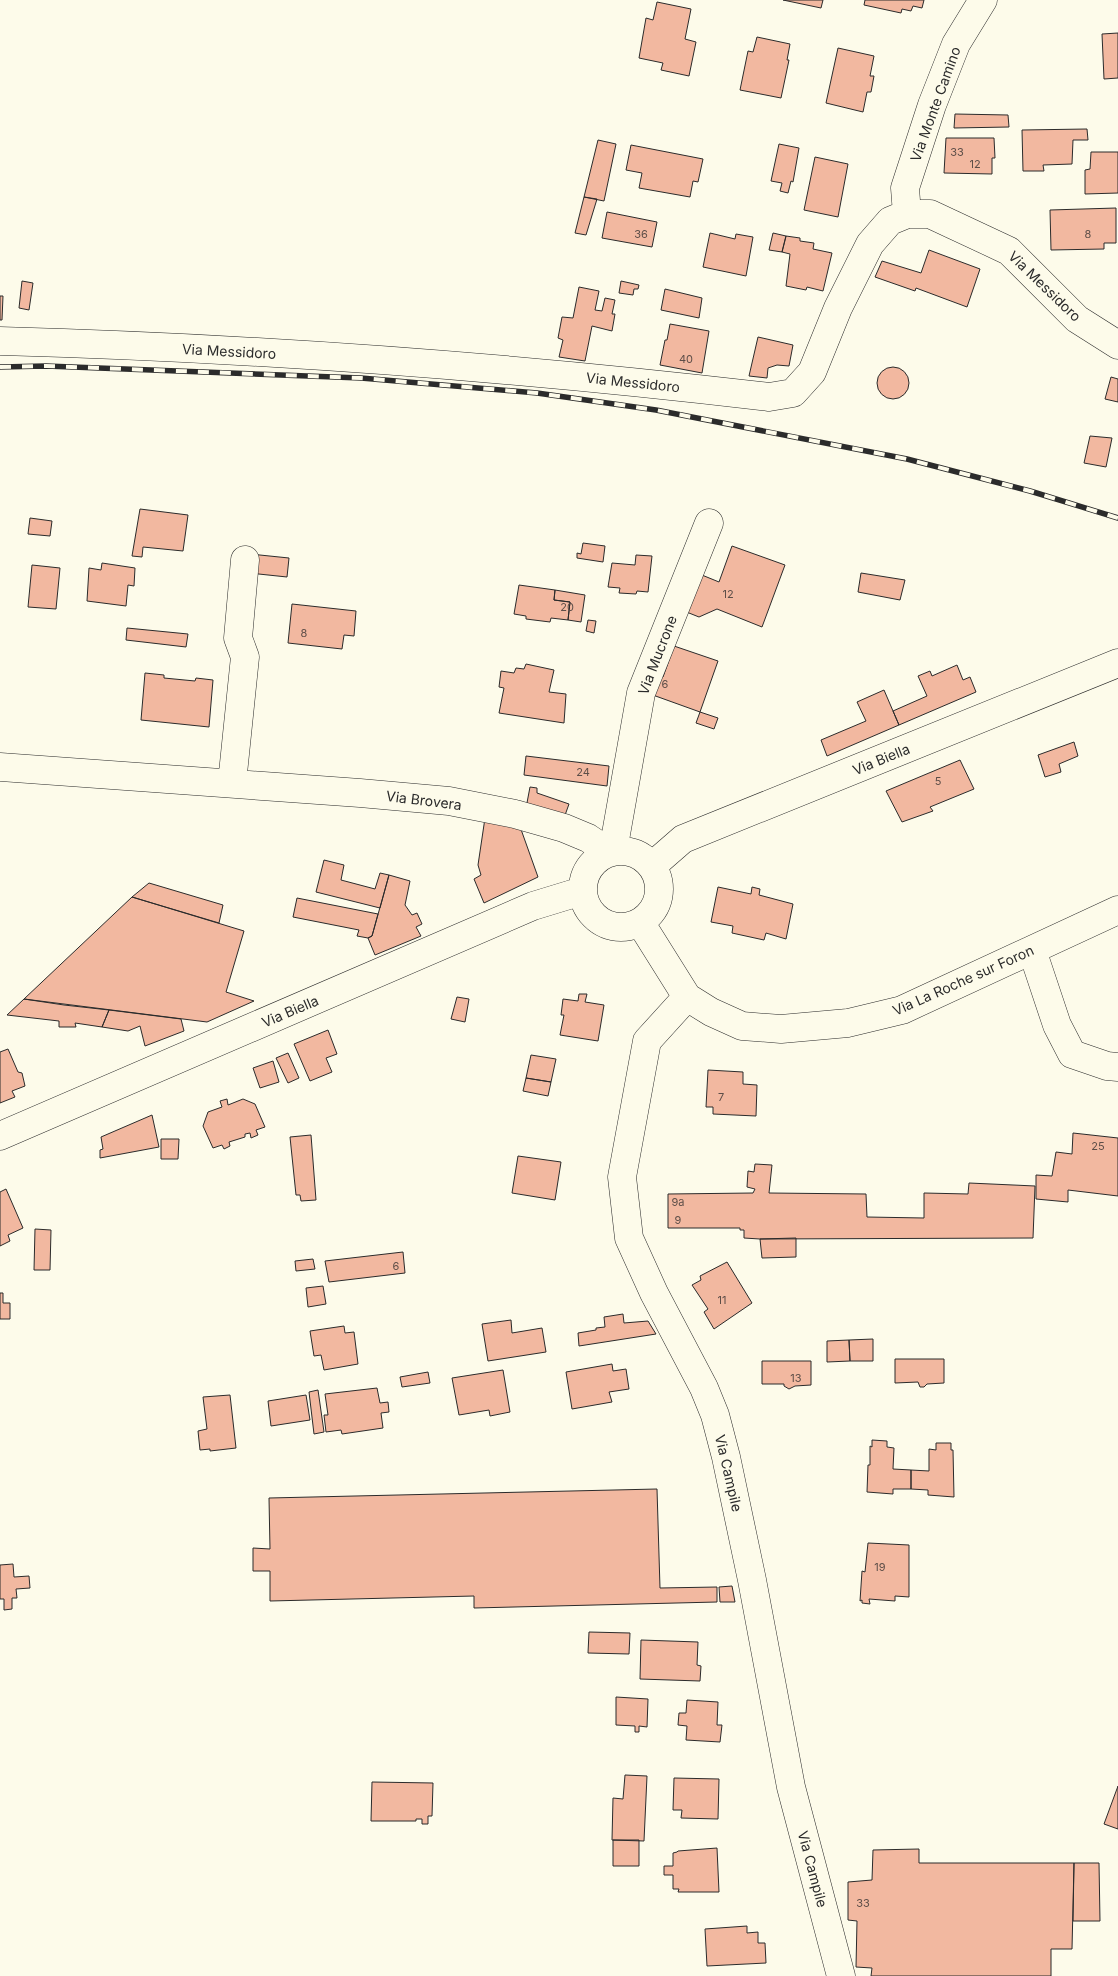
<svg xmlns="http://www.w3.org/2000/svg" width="1118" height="1976" viewBox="0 0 1118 1976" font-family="Inter,sans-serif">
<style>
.building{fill:#f2b8a0;stroke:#2b2b2b}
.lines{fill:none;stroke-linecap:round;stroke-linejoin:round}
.minor-casing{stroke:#2b2b2b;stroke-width:29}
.minor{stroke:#fdfbea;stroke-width:28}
.rail-casing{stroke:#2b2b2b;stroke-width:5.5}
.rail{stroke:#fdfbea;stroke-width:4;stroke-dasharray:11;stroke-linecap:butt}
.labels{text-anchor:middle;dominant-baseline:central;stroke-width:4;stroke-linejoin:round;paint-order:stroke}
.number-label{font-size:11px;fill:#5d4e48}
.street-label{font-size:14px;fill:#2b2b2b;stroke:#fdfbea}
</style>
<rect width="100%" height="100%" fill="#fdfbea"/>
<path class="building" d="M783,0H823L821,8Z
M865,0H924L922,8L913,6L911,11L902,9L901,13L864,5Z
M657,2L691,9L685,39L696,42L689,76L661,70L663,63L639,58L646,18L653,20Z
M1118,33V78L1104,79L1102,34Z
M757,37L790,44L787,60H789L781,98L740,90L748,51L753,52Z
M838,48L874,56L870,76H874L871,92H867L863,112L826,103Z
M955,114L1008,115L1009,127L954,128Z
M1087,129L1088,140H1073L1072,164L1043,165L1044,171H1023L1022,130Z
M946,138H994L995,158H992V174L944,173Z
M598,140L616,144L604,201L584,197Z
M779,144L799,148L793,182L791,181L788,193L780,191L782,183L771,181Z
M631,145L703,159L698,182L693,181L690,197L639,188L642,173L626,170Z
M1091,152H1118V193L1085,194V170L1090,169Z
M815,157L848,164L838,217L804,210Z
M584,197L597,199L586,235L575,233Z
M1116,208V243H1104V249L1051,250L1050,210Z
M607,212L657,222L652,247L602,238Z
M710,233L735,239L736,234L753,237L746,276L703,267Z
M773,233L786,236L782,252L769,250Z
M786,236L800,238V241L814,243L813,249L832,253L823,291L807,287L806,290L786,286L790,254L782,252Z
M929,250L980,269L967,307L916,288L915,291L875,277L882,261L921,273Z
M22,281L33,283L29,310L19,308Z
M621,281L639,285L638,289H634L633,295L619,293Z
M579,287L599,291L595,310L602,311L605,298L615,300L612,314H615L612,331L592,326L585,361L559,357L563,340L558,338L562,317L573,318Z
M665,289L702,298L699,318L661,310Z
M0,296H3L2,320H0Z
M670,324L709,331L702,373L660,365L665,340H667Z
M758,337L793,345L789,366L777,365L768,368L767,378L749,376Z
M877 383a16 16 0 1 1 32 0a16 16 0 1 1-32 0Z
M1111,377L1118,379V402L1105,399Z
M1090,436L1112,438L1106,467L1084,463Z
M140,509L188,515L183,551L143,547L142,557L132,556Z
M30,518L52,521L50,536L28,534Z
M583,543L605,546L603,562L577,558V553L581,554Z
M732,546L785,565L762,627L717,609L699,617L684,611L697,573L719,582Z
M250,554L289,558L287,577L249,573Z
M636,555L652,556L648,592L637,591L636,594L619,593L620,588L608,587L612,563L635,565Z
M102,563L135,568L134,586L128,585L126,606L87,601L89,568L101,570Z
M32,565L60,568L56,609L28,607Z
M861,573L905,580L900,600L858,592Z
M519,585L555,590L554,600L570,602L568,620L551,618L550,622L526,619V616L514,614Z
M555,590L585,595L581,622L568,620L570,602L554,600Z
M292,604L356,611L354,636L344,635L342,649L288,643Z
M588,620L596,621L594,633L586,631Z
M127,628L188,634L186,647L126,640Z
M674,646L718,661L700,712L650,694L655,675L663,677Z
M526,664L554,670L549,692L566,694L564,723L499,713L504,688L499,687L501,671L514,673L516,668L524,669Z
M957,665L963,680L970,677L976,692L899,725L893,711L927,696L918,676L930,671L932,676Z
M145,673L164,675V678L195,681L196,678L213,680L209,727L141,720Z
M884,690L899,725L827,756L821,740L866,721L857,702Z
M700,712L718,718L714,729L696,723Z
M1074,742L1078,756L1059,764L1061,772L1045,777L1038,755Z
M526,756L609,766L607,786L524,775Z
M960,760L974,789L930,807L933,811L902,822L886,791Z
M530,787L537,788V793L569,804L564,818L526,808Z
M485,818L518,821L538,877L484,903L474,879L481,875L478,865Z
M324,860L344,865L341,880L375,889L380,873L389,875L380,908L316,892Z
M389,875L410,881L405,905L412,915L417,913L422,924L416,927L421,936L375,955L368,938L372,936Z
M149,883L223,905L219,923L132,897Z
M718,887L751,894L752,887L760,889L759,895L793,904L786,939L766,933L764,940L732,933L733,926L711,922Z
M132,897L244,931L226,992L254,1001L207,1022L24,999Z
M297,898L378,914L372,936L368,938L357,936L359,930L293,917Z
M579,994H587L585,1002L604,1005L598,1041L560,1035L564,1015H561L563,999L578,1001Z
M457,997L469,999L465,1022L451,1019Z
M24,999L64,1005L109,1010L102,1027L75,1023L76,1027H59V1021L7,1015Z
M109,1010L181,1019L184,1031L145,1046L140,1026L128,1031L102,1027Z
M328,1030L337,1054L326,1058L332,1072L310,1081L294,1044Z
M8,1049L18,1072L22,1073L25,1086L12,1091L15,1097L0,1103V1052Z
M288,1053L299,1078L288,1083L276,1058Z
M531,1055L556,1059L551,1082L526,1078Z
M273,1061L279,1082L260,1088L253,1068Z
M708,1070L743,1072V1084L757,1085L756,1116L713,1114V1107H706Z
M526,1078L551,1082L548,1096L523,1091Z
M227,1099L228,1105L243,1099L255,1104L265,1127L256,1130L258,1135L251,1138L250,1133L245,1134V1137L229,1142L230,1146L224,1149L222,1145L213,1148L203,1126L208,1112L222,1107L220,1101Z
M152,1115L159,1147L100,1158V1150L103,1149L101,1137Z
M1073,1133L1118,1138V1196L1068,1190V1202L1036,1199V1175L1052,1176L1056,1152L1072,1154Z
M311,1135L316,1200L301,1201L300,1195H296L290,1137Z
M161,1139H179L178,1159H161Z
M518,1156L561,1162L555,1200L512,1193Z
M755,1164L772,1165L769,1193L866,1194L867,1217L924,1218V1193L968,1194L969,1183L1035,1186L1033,1238L760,1239L744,1238V1230H740V1228H668V1194L753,1193L755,1189L747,1187L748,1171L754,1172Z
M6,1189L23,1228L8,1235L10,1241L0,1246V1192Z
M35,1229L51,1230L50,1270H34Z
M796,1238V1257L762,1258L760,1239Z
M403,1252L405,1273L329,1282L325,1261Z
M313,1259L315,1269L296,1271L295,1261Z
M727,1262L752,1303L714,1329L704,1312L708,1309L692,1285L701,1280L700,1276Z
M323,1286L326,1304L308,1307L306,1288Z
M0,1293H3V1303H10V1319H0Z
M623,1314L624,1323L648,1321L656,1334L579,1346L578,1333L596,1330V1328L605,1327L604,1317Z
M511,1320L512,1333L542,1328L546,1352L488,1361L482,1324Z
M344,1326L345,1333L354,1332L358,1364L324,1370L321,1355L314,1356L310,1331Z
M873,1339V1361H850L849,1340Z
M849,1340L850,1361L827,1362V1341Z
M895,1359H944V1383L927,1384L924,1387H920L918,1382L895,1383Z
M762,1361H811V1385L795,1386L789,1389L784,1386V1384H762Z
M612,1364L613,1371L626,1369L629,1389L609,1392L612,1402L572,1409L566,1372Z
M503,1370L510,1412L490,1416L489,1410L459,1415L452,1378Z
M428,1372L430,1383L402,1387L400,1377Z
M377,1388L380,1403L388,1402L389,1412L381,1413L383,1428L342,1434L341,1430L326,1432L324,1415H328L325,1394Z
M318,1390L324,1432L314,1434L309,1392Z
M230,1395L236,1448L210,1451V1449L200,1450L198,1431L207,1429L203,1397Z
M306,1395L310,1420L271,1426L268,1401Z
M872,1440L887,1441V1447L894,1448L893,1469L911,1470V1489H893V1494L867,1492L868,1465H870V1446L872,1447Z
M936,1443H951V1450H953L954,1497L928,1495V1490L911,1489V1470L929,1471V1449L936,1450Z
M657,1489L660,1588L717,1587V1602L474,1608V1596L270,1601V1571H253V1548L270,1549L269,1498Z
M868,1543L909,1545V1597L895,1596V1601L869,1599L870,1604L862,1603V1600L860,1601L862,1571L865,1572Z
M13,1564L14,1577L29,1576L30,1588L16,1589L17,1598H12V1609L4,1610V1599H0V1565Z
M732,1586L735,1602H720L719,1587Z
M589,1632L630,1633L629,1654L588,1653Z
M641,1640L698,1642L697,1665L701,1666L700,1681L640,1679Z
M616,1697L648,1699L647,1727L639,1726V1732H635V1726L616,1725Z
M687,1700L718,1702L717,1725H722L720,1742L686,1740L687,1726L678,1725L679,1713H686Z
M625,1775L647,1776L644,1841L612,1840L613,1798L623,1799Z
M674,1778L719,1779L718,1819L681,1818L682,1810H673Z
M372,1782L433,1783L432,1816H428V1824H422V1819H416V1821H371Z
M1118,1786V1829L1104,1824Z
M613,1840H639V1866H613Z
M717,1848L719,1892H678L679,1889H673V1875H664V1866H673V1853L677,1852L678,1851Z
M919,1849V1863H1074L1072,1949H1051V1976H871L872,1968L856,1967L857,1921L848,1920V1882L872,1880L873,1850Z
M1074,1863H1099L1100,1921H1073Z
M747,1926V1933L758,1932V1943H765L766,1963L707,1966L705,1929Z"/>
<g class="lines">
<g class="minor-casing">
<path id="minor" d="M907,214L905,188L932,105L956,44L983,0
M0,341C257,348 514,367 769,397L793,393L812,372L838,308L870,244L890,221L907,214H930L1009,251L1077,319L1118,345
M0,767L360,793L449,801L515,814L564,828L588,838L597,844L603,855
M232,783L245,657L238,638L245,560
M583 889a38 38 0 1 1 76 0a38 38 0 1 1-76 0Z
M613,851L641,693L709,523
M652,866L683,839L1118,663
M640,922L687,997L711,1012L742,1026L781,1029L848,1023L902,1010L1118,910
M1032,950L1057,1025L1072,1054L1107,1066L1118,1067
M687,997L647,1041L622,1177L629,1238L654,1293L704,1388L715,1415L726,1457L752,1580L791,1787L841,1976
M0,1136L533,906L582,891"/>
</g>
<use href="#minor" class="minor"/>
<g class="rail-casing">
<path id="rail" d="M0,367L46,366L361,378L537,393L656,410L907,459L1030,491L1118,518"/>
</g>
<use href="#rail" class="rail"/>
</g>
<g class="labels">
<g class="number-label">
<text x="957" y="152">33</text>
<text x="975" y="164">12</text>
<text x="641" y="234">36</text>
<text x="1088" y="234">8</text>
<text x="686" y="359">40</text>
<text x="728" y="594">12</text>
<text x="567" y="607">20</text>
<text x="304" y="633">8</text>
<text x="665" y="684">6</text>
<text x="583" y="772">24</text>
<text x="938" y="781">5</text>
<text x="721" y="1097">7</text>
<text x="1098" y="1146">25</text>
<text x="678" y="1202">9a</text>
<text x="678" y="1220">9</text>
<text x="396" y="1266">6</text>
<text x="722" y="1300">11</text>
<text x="796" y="1378">13</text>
<text x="880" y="1567">19</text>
<text x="863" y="1903">33</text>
</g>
<g class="street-label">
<text transform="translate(935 104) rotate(-70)">Via Monte Camino</text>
<text transform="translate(1045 286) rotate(44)">Via Messidoro</text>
<text transform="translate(229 351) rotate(3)">Via Messidoro</text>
<text transform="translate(633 382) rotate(6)">Via Messidoro</text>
<text transform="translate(657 655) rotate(-69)">Via Mucrone</text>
<text transform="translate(881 759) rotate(-22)">Via Biella</text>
<text transform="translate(424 800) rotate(7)">Via Brovera</text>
<text transform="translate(963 980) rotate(-24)">Via La Roche sur Foron</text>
<text transform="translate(290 1011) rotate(-23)">Via Biella</text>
<text transform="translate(729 1473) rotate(77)">Via Campile</text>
<text transform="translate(813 1869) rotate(75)">Via Campile</text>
</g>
</g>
</svg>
